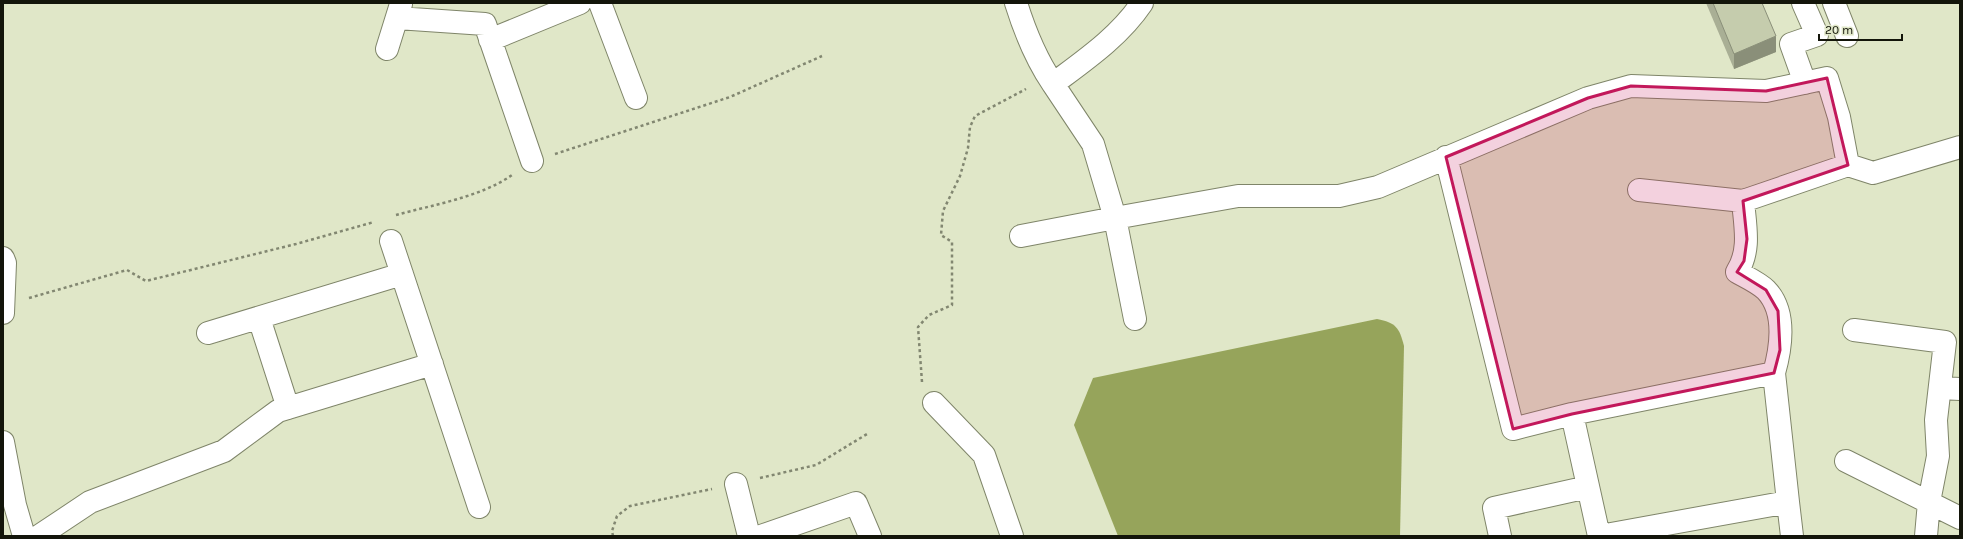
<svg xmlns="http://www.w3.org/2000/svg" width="1963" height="539" viewBox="0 0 1963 539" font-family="Karla,sans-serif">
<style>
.water{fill:#96a45b}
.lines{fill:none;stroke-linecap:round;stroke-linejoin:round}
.minor-casing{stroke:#7f8569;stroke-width:24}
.path{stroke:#828771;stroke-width:2.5;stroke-dasharray:3 3;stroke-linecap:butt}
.minor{stroke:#fff;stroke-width:22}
.wall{fill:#a9af95}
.shaded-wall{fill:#8a8f79}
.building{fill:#c5ccad;stroke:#8a8f79}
.marked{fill:#c2185b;fill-opacity:0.2;stroke:#c2185b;stroke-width:3;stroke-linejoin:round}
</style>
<rect width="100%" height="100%" fill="#e0e7c8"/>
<path class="water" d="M1377,319C1396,323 1399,327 1404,346L1400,536H1118L1074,425L1093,378Z"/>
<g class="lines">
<g class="minor-casing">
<path id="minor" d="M600,3L636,98
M1016,3C1025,32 1036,59 1053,84
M1142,3C1119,37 1085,60 1053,84L1093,144L1115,218L1238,196H1339L1378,187L1588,98L1631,86L1766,91L1827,78L1839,117L1848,165L1873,173L1960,147
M1803,3L1817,35L1791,44L1805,83
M1834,3L1847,36
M397,18L485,24L532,161
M490,40L580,3
M387,49L401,4
M1446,157L1513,429L1572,414L1774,373L1788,502L1600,536
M1639,190L1743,201L1848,165
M1743,201C1745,226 1751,250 1737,272C1746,277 1759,283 1766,290C1787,312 1781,348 1774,373
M1021,236L1115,218L1135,319
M391,241L479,507
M3,258L5,263L3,313
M259,318L288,408
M1854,330L1945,342L1936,420L1938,456L1929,502L1926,536
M208,333L402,274
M1940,388L1960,389
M934,403L984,455L1012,536
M1572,414L1599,536
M3,442L15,505L24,536
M1846,461L1960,518
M736,484L749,536
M1788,502L1792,536
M39,536L90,502L224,451L278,411L432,364
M761,536L856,503L870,536
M1500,536L1494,508L1588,487"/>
</g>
<path class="path" d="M555,154L730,97L822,56
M396,215C432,205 481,197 512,175
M29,298L127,270L146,281L296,244L374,222
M922,382L918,327L929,315L952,305V242L941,235L943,211L960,176L968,148L970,127L975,116L1026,89
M760,478L816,465L867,434
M613,536L612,531L617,516L630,506L712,489"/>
<use href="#minor" class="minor"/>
</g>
<path class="wall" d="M1706,3H1762L1776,52L1734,69Z"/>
<path class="shaded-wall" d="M1776,36V52L1734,69V54Z"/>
<path class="building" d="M1713,3H1762L1776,36L1734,54Z"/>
<path class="marked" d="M1827,78L1848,165L1743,201L1747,239L1744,261L1737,272L1766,290L1778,311L1780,350L1774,373L1572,414L1513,429L1446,157L1588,98L1631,86L1766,91Z"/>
<rect width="1963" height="539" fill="none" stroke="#13150a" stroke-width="8"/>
<path d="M1819 34v6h83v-6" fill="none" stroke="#13150a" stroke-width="2"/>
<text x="1825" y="34" font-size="12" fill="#13150a" stroke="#e0e7c8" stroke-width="3" paint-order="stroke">20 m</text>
</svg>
